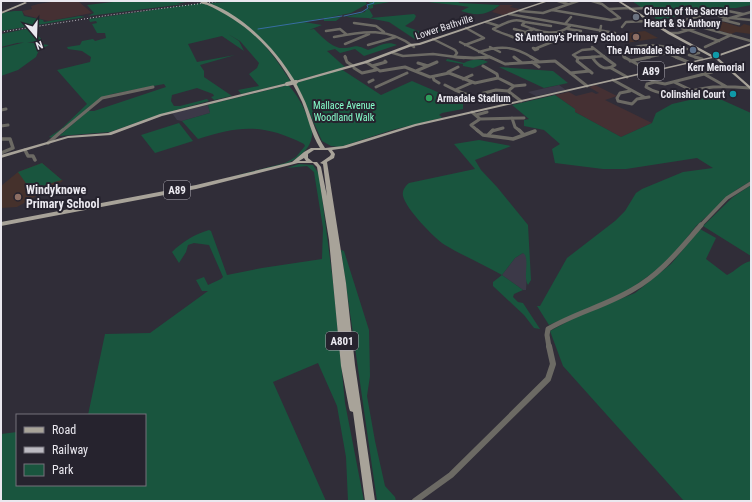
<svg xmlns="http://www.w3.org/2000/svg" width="752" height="502" viewBox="0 0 752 502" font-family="'Roboto Condensed',sans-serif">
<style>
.built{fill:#3c3948}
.industrial{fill:#453033}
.education{fill:#45312c}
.green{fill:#19553e}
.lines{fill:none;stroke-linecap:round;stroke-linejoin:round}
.stream{stroke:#376da2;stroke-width:1}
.minor-far4{stroke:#6c6a64;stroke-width:2.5}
.minor-far3{stroke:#6c6a64;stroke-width:3}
.minor-far2{stroke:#6c6a64;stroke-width:3.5}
.minor-far1{stroke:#6c6a64;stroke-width:5}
.minor{stroke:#6c6a64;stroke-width:6}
.major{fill:#a8a399;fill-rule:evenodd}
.rail{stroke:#bcbac2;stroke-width:1;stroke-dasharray:1 2;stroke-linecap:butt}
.major-bridge-far1{stroke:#a8a399;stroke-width:3}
.major-bridge{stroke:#a8a399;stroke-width:4}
.worship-dot{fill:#6b7280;stroke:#26232e;stroke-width:1.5}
.education-dot{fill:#8d6e63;stroke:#26232e;stroke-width:1.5}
.service-dot{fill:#5c6f8a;stroke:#26232e;stroke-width:1.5}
.culture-dot{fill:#0f9aa8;stroke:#26232e;stroke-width:1.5}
.leisure-dot{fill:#2e9e5b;stroke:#26232e;stroke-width:1.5}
.labels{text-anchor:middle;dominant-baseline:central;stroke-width:4;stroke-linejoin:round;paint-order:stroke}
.far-poi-label{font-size:10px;font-weight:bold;fill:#eae8ef;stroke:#26232e;text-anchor:end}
.far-street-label{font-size:10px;fill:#eae8ef;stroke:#26232e}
.far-park-label{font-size:10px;fill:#86fecb;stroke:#26232e}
.shield{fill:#26232e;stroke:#afadb5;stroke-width:1}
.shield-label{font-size:11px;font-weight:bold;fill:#eae8ef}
.poi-label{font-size:12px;font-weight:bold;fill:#eae8ef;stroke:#26232e;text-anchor:start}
</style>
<rect width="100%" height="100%" fill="#302d38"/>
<path class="built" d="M559,85L566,90L536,96L528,92Z
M208,105L210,113L182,121L177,120L172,113Z
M523,253L525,254L528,260L526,290H523L502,275L515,258Z"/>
<path class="industrial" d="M57,1H78L92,13L49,21L25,15L22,11L32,9L31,6L38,4Z
M500,5H513L510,7L520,9L503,15L492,12Z
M595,85L617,96L605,100L652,123L621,137L575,112V109L555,95L569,92L576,96L592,92L596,94L599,93L589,87Z"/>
<path class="education" d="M720,21L740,27L744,24L751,26V34L736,32L731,34L703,26Z
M645,31L658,38L626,43L613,38L621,34Z
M42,163L63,181L17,207L1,208V186L18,172Z"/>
<path class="green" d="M111,1H146L152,3L148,1H197L201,2L192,1L176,4H185L88,16L94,13L87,5L113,2Z
M248,1H365L367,4L351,13L326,18L341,17L336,21H324V18L304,22L322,25L309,30L314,29C321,36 333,49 343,48C356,48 353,43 368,50C378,47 386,40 397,45L364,56L355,49L340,53L335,49L327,51L345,67L294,81C271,47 247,19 208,3Z
M367,1H395L373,5V8L369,9L373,16L371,18L414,14L416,16L414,20L405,26L421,32L445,28L448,29L416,40L389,22L368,18L346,17L365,12L366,9H369L368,5L370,4Z
M422,1H458L459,3L500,5C486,16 476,16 461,11L469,7C453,4 438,4 422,1Z
M632,1H751V5L736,8H709L657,21L654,16Z
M203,3C213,8 225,12 234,18C258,34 276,58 291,82L241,94L238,90L259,86L249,74L257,68L259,63L240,41L228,34L239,41L244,51L222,36L188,44L197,62L235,55L200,65L204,71V77L232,96L214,100L211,97L214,96L213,94L197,88L172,95L171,101L174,106H180L207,99L209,101L158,115L110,132L59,136L88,111H94L166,87L164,84L112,94L105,97L53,138L49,137L61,129L87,104L57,70L90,62L91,57L82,51L68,49L67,47L80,45L82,41L93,39L95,41L106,38L105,33H97L92,24L97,23L96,21L90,22L89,19Z
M14,11H22L24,16L43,20L44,22L80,16L85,17L1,31V13Z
M31,28L43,41L17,43L1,47V34Z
M26,42L49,45L39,50L36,57L18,70L1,76V48Z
M447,59L464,63C470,59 482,58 488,62L473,68L463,66V64L446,61Z
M499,67L553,71L568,83L544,88Z
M341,69L381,95L412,81L463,103V109L442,113L439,115L442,117L441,118L392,130L340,147L331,146L322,141L296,83Z
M288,85C297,94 304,107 308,119C310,124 313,131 312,136C307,168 255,172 230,177L285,163L296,157L305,146L304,144C264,124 240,125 198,139L182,121L210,113L208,105L211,104Z
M555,95L575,109V112L621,137L652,123L656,113L672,104L711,95L751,113V181L736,190L696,226L668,262L626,292L549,325L537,306H540L567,258L615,221L625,211L636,193L642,189L683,172L713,168L697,158L626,169H603L555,163L552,149L560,144L544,130L524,126V120L529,119L512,105Z
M179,123L193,141L155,153L141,135Z
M479,140L511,146L475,160L481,170L497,187L528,225L531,280L528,285C523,277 529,264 525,255L523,253L515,258L502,275L523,290L514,294L513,297L518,302L523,303L540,329L534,328L524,315L493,286V282L502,275C483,264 463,256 445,245C434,238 406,209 403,196C402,191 405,186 409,183L475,169L454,144Z
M42,163L62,180C51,182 40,189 30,189L18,172Z
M299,164L313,165L319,174L333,282L345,403L364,501H348L346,457L337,406L318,363L273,382L326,501H1V434L17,432V485H145V415H88L105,334L150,333L208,291H202L196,280L204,277L208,285L221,279L223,277L209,245L194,243L188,245L186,252L179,263L172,252C182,242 195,234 209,230L211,231L227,275L262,268L322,259L323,228L314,172L307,166L287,168Z
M751,185V256L703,226L733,197Z
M700,229L716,238L706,259L727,275C736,271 741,263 751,261V501H684L563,366L550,331L578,316L635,293L671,264Z
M341,250L344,251L369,330L370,376L367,396L375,441L385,486L395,497L396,501H377Z"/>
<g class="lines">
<path class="stream" d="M344,16L362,12L368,8L367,5L374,3L373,1
M258,29L342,16"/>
<path class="minor-far4" d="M558,1L568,4
M609,9L629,8
M630,9L645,8
M552,10L611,20L620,18L602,4L592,1
M520,11L543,13L578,1
M709,13L726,18
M509,14L615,33
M731,18L751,20
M723,20L739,24
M486,22L499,26
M525,22L551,26
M354,23L376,26L384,32
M565,24L571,17
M622,27L626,22L648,21
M701,27L751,41
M514,29L525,32
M568,29L581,31
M687,30L670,24L723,10L743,14
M689,30L719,41
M326,31L340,29L346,34
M600,31L601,26
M669,33H678L751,12
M334,37C363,31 389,27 414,47
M532,38L523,33L534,29
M433,39L455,50L457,53L454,57
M460,42L492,58
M552,42L536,37L520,41C511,35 502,34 493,29C504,24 513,17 525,22L522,25C538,31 555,38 570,26
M345,44L369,34
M368,45L396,37
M465,45L484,38L466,28
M490,47L500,52
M592,47L606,58
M705,47L731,35
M533,48L538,49L535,50Z
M537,48L567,36L560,32
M673,49L681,47L687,49
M479,52C500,45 514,46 533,58
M393,53L403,56L433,54L464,58
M345,56L346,58
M484,58L489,57
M578,58L573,55L582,50L593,49
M582,58L604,56
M625,58L623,55C633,42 659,44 673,49L667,53
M645,58L667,53L678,58
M698,58L689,55L699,53"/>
<path class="minor-far3" d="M345,57L347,62L353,66
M456,57L474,58L489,57
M490,57L505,64L555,61L587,86
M514,57L522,63
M531,57L538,61
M576,57L578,58L577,61L592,73
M592,57C598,66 605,72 615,65L604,57
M624,57L650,71
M676,57L688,62
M695,57L702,59
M578,58L595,57
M630,61L650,57
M366,62L380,71L405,67L430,77L449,73L475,83L498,78L514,86L508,91L521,101
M532,62L539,67
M418,63L428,66
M372,66L386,62L385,61
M483,66L497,74L498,78
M354,68L362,73L376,70
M611,68L627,77
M416,71L437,62
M449,73L448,72L458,67
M570,73L590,71
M639,74L655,82L665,84L712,72
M704,74L727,87
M433,77L434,80L439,83
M463,79L472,75
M613,80L644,97
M369,82L373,80
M655,82L647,84L646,87C668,101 689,89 713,87C725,86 738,87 750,88
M674,82L693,91
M445,85L455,90L471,83
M514,86L525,85
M376,87L407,73
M455,90L468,95
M630,91L620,93L617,98L618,101L632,104L637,99L649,97
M480,94L496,90L508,91
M1,110L6,109
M472,112L480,119L471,125L478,131
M476,115L487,112
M512,118L515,127L520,131
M480,119L524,118
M1,126L8,125
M62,131L102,98L153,87
M492,131L503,128"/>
<path class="minor-far2" d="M477,130L483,135L513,139L535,131
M519,130L523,134
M488,135L493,130
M1,139H10L13,148L1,153
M48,143L63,130
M25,150L28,156H33L35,160
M700,226L727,198L751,183"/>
<path class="minor-far1" d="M549,347L547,335L548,329C575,313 605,306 632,290C661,274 680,249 701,225"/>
<path class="minor" d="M415,501L451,475L548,379L553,364L549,346"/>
<path class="major" d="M545,1H549L420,45L412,46L367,63L296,83C300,91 305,100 308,109C313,122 317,136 325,148L343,146L415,124L711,57L668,34L617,1H620L670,32L714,56L751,43V45L717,57L751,87V90L717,60L713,58L416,126L346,148L332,150L335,154L334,158L327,162L346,283L355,365L375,501H365L353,412L350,411L349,408L341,366L329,240L320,185L317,167L313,163H298L196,189L1,226V222L196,185L292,162L304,152L311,148H320C311,134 308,117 302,102C281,57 251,24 205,4V2C213,4 221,8 228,12C256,29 278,53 295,81L365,61L410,44L419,43ZM314,150H328L331,154L330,156L320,163L323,164L327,196L321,167L317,162H313L308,158V154ZM304,158L306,161H299Z
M25,2L27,3L1,14V12Z
M287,83H288V85L162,116L111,135L68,138L1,158V155L68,136L108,133L160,114Z"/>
<path class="rail" d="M1,32L110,15L221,1"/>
<path class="major-bridge-far1" d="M202,2L206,3"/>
<path class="major-bridge" d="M287,84L296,82"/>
</g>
<circle class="worship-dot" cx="636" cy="17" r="4"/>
<g class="education-dot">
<circle cx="636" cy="37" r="4"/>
<circle cx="18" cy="197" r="4"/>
</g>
<circle class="service-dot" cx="693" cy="50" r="4"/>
<g class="culture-dot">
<circle cx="716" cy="55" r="4"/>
<circle cx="733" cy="94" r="4"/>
</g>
<circle class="leisure-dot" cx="429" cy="98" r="4"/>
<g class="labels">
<g class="far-poi-label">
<text x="644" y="11" text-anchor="start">Church of the Sacred<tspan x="644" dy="12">Heart &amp; St Anthony</tspan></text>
<text x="628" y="37">St Anthony's Primary School</text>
<text x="685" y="50">The Armadale Shed</text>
<text x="716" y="67" text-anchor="middle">Kerr Memorial</text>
<text x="725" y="94">Colinshiel Court</text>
<text x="437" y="98" text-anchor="start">Armadale Stadium</text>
</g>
<g class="far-street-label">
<text transform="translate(444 27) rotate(-18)">Lower Bathville</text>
</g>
<g class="far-park-label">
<text x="344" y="105">Mallace Avenue<tspan x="344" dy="12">Woodland Walk</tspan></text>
</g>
<g class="shield">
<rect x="638" y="62" width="26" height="18" rx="3"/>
<rect x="164" y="181" width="26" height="18" rx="3"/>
<rect x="326" y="332" width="32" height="18" rx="3"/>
</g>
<g class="shield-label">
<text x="651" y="71">A89</text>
<text x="177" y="190">A89</text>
<text x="342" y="341">A801</text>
</g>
<g class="poi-label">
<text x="26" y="190">Windyknowe<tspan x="26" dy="14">Primary School</tspan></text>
</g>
</g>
<rect width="752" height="502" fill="none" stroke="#eae8ef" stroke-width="4"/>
<rect x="16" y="414" width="130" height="72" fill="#26232e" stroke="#74727b"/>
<rect x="24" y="427" width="20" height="6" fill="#a8a399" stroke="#74727b"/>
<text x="52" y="434" font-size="12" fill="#eae8ef">Road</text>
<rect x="24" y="447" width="20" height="6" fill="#bcbac2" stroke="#74727b"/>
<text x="52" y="454" font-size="12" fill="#eae8ef">Railway</text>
<rect x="24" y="464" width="20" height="12" fill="#19553e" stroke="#74727b"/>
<text x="52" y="474" font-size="12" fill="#eae8ef">Park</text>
<g transform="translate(36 36) rotate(161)" stroke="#26232e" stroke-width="3" paint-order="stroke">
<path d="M0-3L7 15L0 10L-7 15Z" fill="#eae8ef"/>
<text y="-6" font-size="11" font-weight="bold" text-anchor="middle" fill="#eae8ef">N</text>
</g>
</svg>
